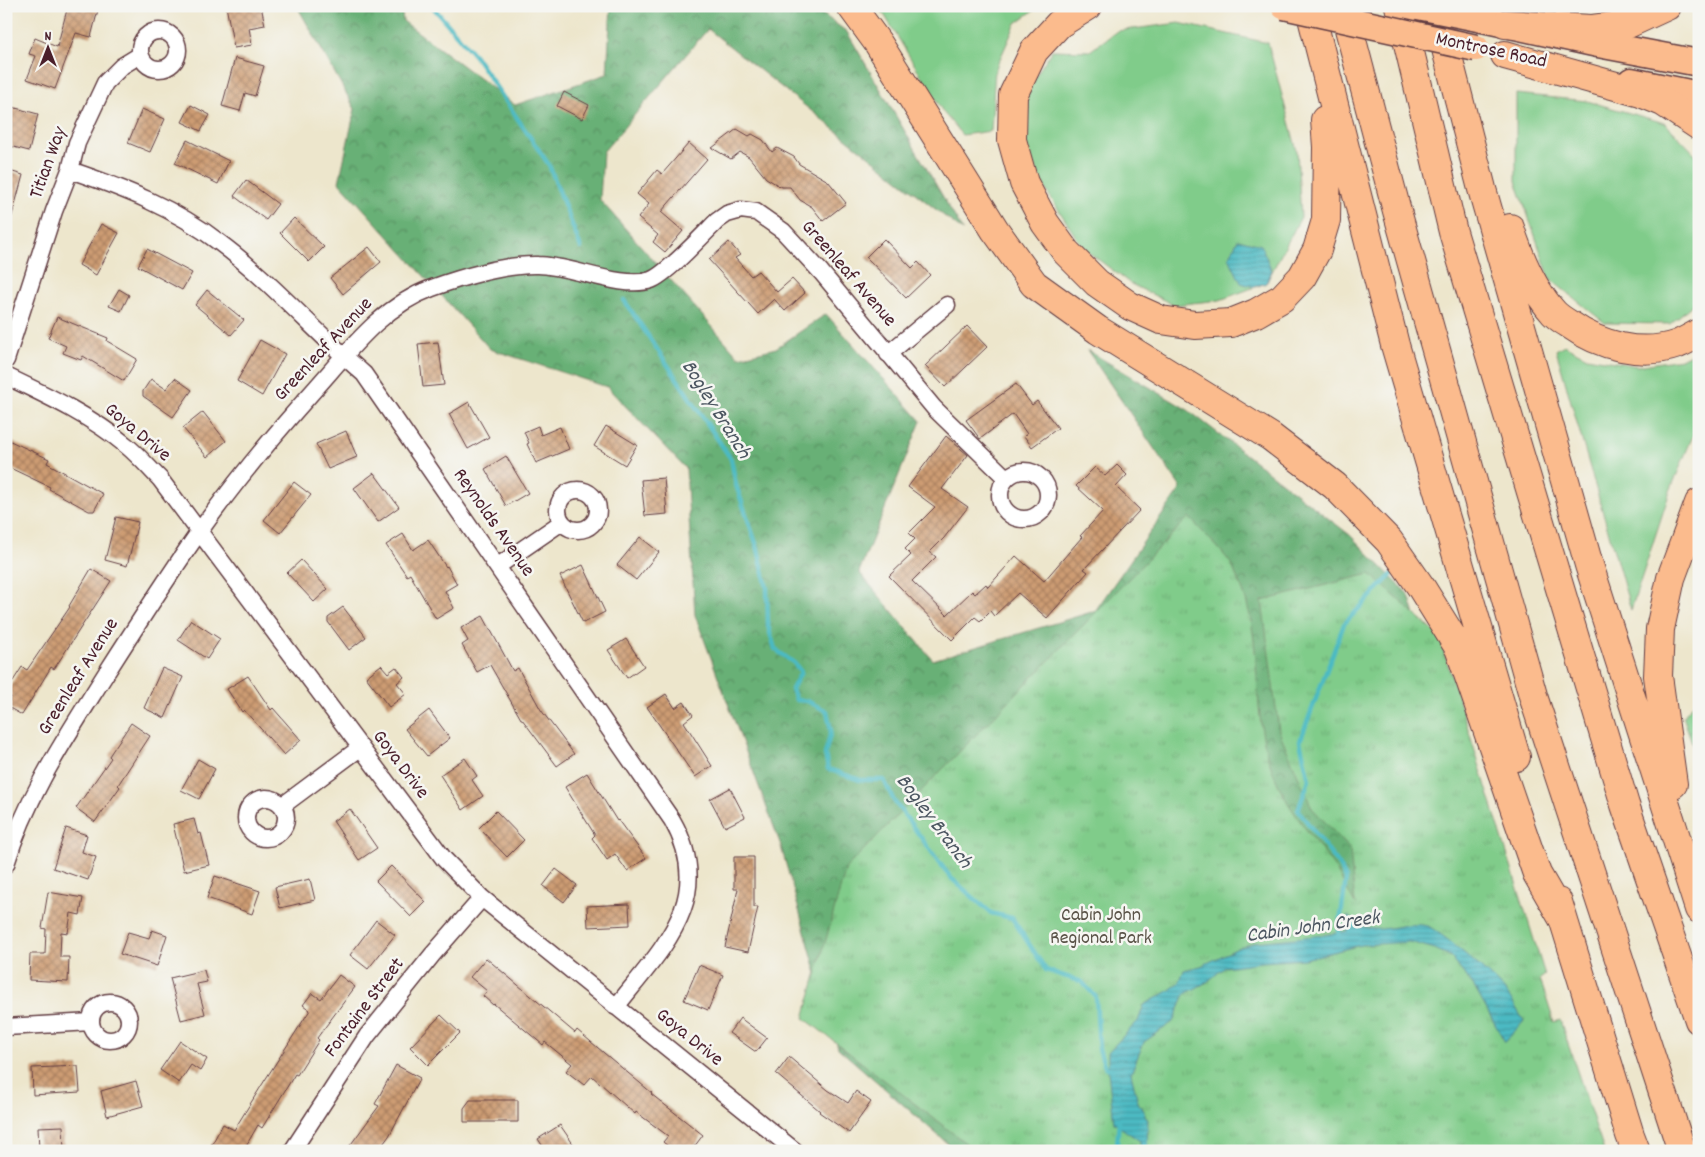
<svg xmlns="http://www.w3.org/2000/svg" width="1705" height="1157" viewBox="0 0 1705 1157" font-family="Dekko,sans-serif">
<style>
.green{fill:#80cc8a;stroke:#65765a}
.forest{fill:url(#forest-crowns);stroke:#596850}
.park{fill:url(#park-tufts);stroke:#65765a}
.water{fill:url(#water-rules);stroke:#4b6c77}
.lines{fill:none;stroke-linecap:round;stroke-linejoin:round}
.stream{stroke:#4cbac3;stroke-width:4.5}
.building{fill:url(#building-cross-hatch)}
.minor-casing{stroke:#623d43;stroke-width:19}
.primary-casing{stroke:#623d43;stroke-width:29}
.motorway-casing{stroke:#623d43;stroke-width:30}
.minor{stroke:#fff;stroke-width:16}
.primary{stroke:#fbbb8d;stroke-width:26}
.motorway{stroke:#fbbb8d;stroke-width:28}
.primary-bridge-casing{stroke:#623d43;stroke-width:29;stroke-linecap:butt}
.primary-bridge{stroke:#fbbb8d;stroke-width:26}
.labels{text-anchor:middle;dominant-baseline:central;stroke-width:5;stroke-linejoin:round;paint-order:stroke}
.street-label{font-size:20px;fill:#4a1f2b;stroke:#f6f6f2}
.park-label{font-size:20px;fill:#5a5348;stroke:#f6f6f2}
.water-label{font-size:21px;font-style:italic;fill:#4b5560;stroke:#f6f6f2}
</style>
<defs>
<pattern id="forest-crowns" width="20" height="18" patternUnits="userSpaceOnUse" patternTransform="scale(1.25)"><rect width="20" height="18" fill="#68b076"/><path d="M2 6a3 3 0 1 1 6 0M12 15a3 3 0 1 1 6 0" fill="none" stroke="#588f61"/></pattern>
<pattern id="park-tufts" width="24" height="20" patternUnits="userSpaceOnUse" patternTransform="scale(1.25)"><rect width="24" height="20" fill="#80cc8a"/><path d="M3 7l-1-3M5 7V3M7 7l1-3M15 17l-1-3M17 17v-4M19 17l1-3" fill="none" stroke="#70af77"/></pattern>
<pattern id="water-rules" width="6" height="5" patternUnits="userSpaceOnUse" patternTransform="scale(1.25)"><rect width="6" height="5" fill="#4cbac3"/><path d="M0 2.5h6" fill="none" stroke="#41979f"/></pattern>
<pattern id="building-cross-hatch" width="8" height="8" patternUnits="userSpaceOnUse" patternTransform="scale(1.25)"><rect width="8" height="8" fill="#cd9c73"/><path d="M0 0l8 8M0 8l8-8" fill="none" stroke="#a87f5f"/></pattern>
</defs>
<rect width="100%" height="100%" fill="#f6f6f2"/>
<filter id="ink" filterUnits="userSpaceOnUse"><feTurbulence type="fractalNoise" baseFrequency=".02" numOctaves="2"/><feDisplacementMap in="SourceGraphic" scale="10" xChannelSelector="R" yChannelSelector="G"/><feConvolveMatrix kernelMatrix="1 2 1 2 8 2 1 2 1" color-interpolation-filters="sRGB"/></filter>
<filter id="wash" filterUnits="userSpaceOnUse"><feTurbulence type="fractalNoise" baseFrequency=".0096" numOctaves="4" result="noise"/><feDisplacementMap in="SourceGraphic" scale="20" xChannelSelector="R" yChannelSelector="G"/><feGaussianBlur stdDeviation="1.12" result="paint"/><feColorMatrix in="noise" values="0 0 0 0 0 0 0 0 0 0 0 0 0 0 0 0 0 1.4 0 .05"/><feComposite in="paint" operator="in"/></filter>
<g filter="url(#wash)">
<rect width="100%" height="100%" fill="#ede6cc"/>
<path class="green" d="M879,6H1040L1016,23L995,70L991,131L962,135L943,112Z
M1179,23L1268,43L1297,151L1301,217L1266,283L1220,300L1174,305L1131,284L1083,248L1046,190L1024,145L1026,91L1052,50L1090,51L1117,31Z
M1516,94L1587,101L1665,123L1699,158V299L1670,324L1605,323L1550,279L1516,181Z
M1564,345L1587,357L1637,366L1681,359L1699,350V421L1670,491L1631,610L1556,350Z"/>
<path class="forest" d="M297,6H401L403,21L515,105L607,74L611,6H812L847,32L963,231L708,29L603,152L600,200L739,357L776,348L826,314L921,421L859,572L933,660L1095,611L1181,488L1087,350L1188,410L1350,535L1409,595L1497,889L1556,1151H956L838,1048L780,843L695,615L686,469L607,387L490,349L339,182L355,109Z"/>
<path class="park" d="M1189,517C1202,532 1218,546 1230,562C1233,567 1235,574 1238,579C1265,638 1250,702 1269,761C1284,807 1308,830 1334,867C1342,879 1348,892 1355,904L1350,849L1312,808L1279,731L1262,601L1370,574L1439,636L1545,975L1540,979L1554,1022L1560,1020L1604,1151H976L804,1018L846,868Z
M1699,697V764L1683,716Z"/>
<path class="water" d="M1238,239L1261,245L1272,271L1266,283L1254,287L1241,283L1229,258Z
M1348,916C1375,943 1396,919 1427,926C1437,928 1499,982 1506,992C1513,1001 1518,1012 1524,1021L1505,1042L1474,987L1450,956L1435,949L1410,942L1361,945L1305,959L1262,962L1225,967L1207,982L1185,994L1173,1022L1144,1042L1131,1073L1138,1102L1148,1120L1147,1151H1140V1141L1114,1123L1108,1071V1052L1138,1021L1144,1005L1167,992L1180,982L1184,970L1201,966L1238,948L1256,942L1325,935L1347,931Z"/>
<g class="lines">
<path class="stream" d="M432,6L475,56L549,165L581,248
M624,300L731,459L736,485L758,549L767,588L768,626L775,649L794,663L801,672L792,689L796,700L807,701L827,711L831,731L825,754L828,769L860,780H884L894,801L951,878L991,913L1012,918L1046,970L1082,982L1096,997L1099,1049L1105,1067L1113,1070
M1338,937L1346,879L1339,865L1298,810L1309,780L1300,741L1344,624L1397,569
M1109,1151L1117,1144L1119,1122"/>
</g>
<g id="blocks">
<path class="building" d="M68,6H99L91,37L76,33L55,89L27,79L36,56L29,54L35,38L57,47Z
M226,6H261L265,25L249,28L252,45L234,48Z
M235,58L264,66L255,96L245,93L240,111L222,106Z
M564,92L589,105L582,119L557,106Z
M191,105L210,115L201,131L182,122Z
M12,107L38,114L29,151L6,145V130Z
M142,109L165,119L150,152L128,143Z
M737,129L749,136L752,134L763,140L772,152L777,148L794,157L799,164L828,181L846,203L823,221L812,207L800,200L790,187H781L766,178L749,157L740,152L731,159L712,148Z
M187,140L229,161L218,184L175,163Z
M689,143L707,159L661,212L683,231L665,252L653,242L658,235L638,218L649,204L637,194L657,170L662,174Z
M6,170L23,175L10,223L6,222Z
M246,180L278,204L266,220L234,196Z
M294,218L324,247L309,262L280,233Z
M101,224L119,233L96,275L79,265Z
M884,239L912,268L918,262L930,275L906,298L866,257Z
M729,242L740,255L735,258L751,276L758,271L777,292L792,279L805,293L785,311L774,299L758,314L709,260Z
M369,247L381,262L343,294L330,278Z
M147,249L192,273L182,290L138,266Z
M119,289L129,295L121,311L109,306Z
M207,290L244,320L231,335L195,305Z
M57,317L108,338L107,341L137,359L124,381L83,356L81,360L63,353L66,346L48,338Z
M967,326L987,347L945,387L925,366Z
M260,340L285,354L262,396L237,381Z
M438,342L444,385L423,387L418,344Z
M175,378L192,390L173,417L143,396V391L151,379L166,389Z
M1016,384L1032,405L1037,401L1058,428L1032,447L1024,436L1027,434L1013,414L980,439L966,420Z
M469,402L489,437L468,449L449,414Z
M203,412L226,441L207,457L183,428Z
M538,426L541,435L560,427L569,449L536,463L527,444L529,443L524,432Z
M606,426L637,445L625,465L594,446Z
M346,431L357,457L328,469L316,444Z
M946,436L968,455L942,489L968,507L944,538L930,552L936,557L912,581L947,615L972,591L975,594L986,584L988,587L1016,556L1044,581L1082,537L1080,536L1103,511L1076,486L1095,467L1105,476L1117,465L1127,475L1116,487L1140,510L1084,569L1088,572L1047,618L1018,593L994,616L990,611L980,621L975,617L952,640L889,576L911,555L905,549L915,539L909,533L935,507L908,487Z
M6,439L49,459L47,463L103,494L94,511H89L49,489L50,487L6,466Z
M506,456L528,493L506,506L485,469Z
M374,473L399,507L378,522L354,488Z
M664,478L667,514L645,516L641,480Z
M294,482L311,495L280,533L264,520Z
M116,517L138,522L127,566L105,560Z
M403,534L413,550L428,540L446,567L447,566L457,584L445,591L454,608L436,619L410,574L407,576L386,545Z
M640,537L659,552L636,580L617,565Z
M301,560L328,589L314,602L287,573Z
M583,565L605,612L583,623L560,576Z
M91,569L111,581L54,669L51,667L22,715L6,706L11,697L6,694V692L22,667L27,670L70,607L69,606Z
M343,607L366,637L349,650L328,622V618Z
M483,616L513,671L518,668L541,710L574,754L557,766L522,719H521L490,665L477,672L462,645L468,641L461,628Z
M191,620L220,639L207,659L178,640Z
M626,639L644,666L627,678L608,650Z
M381,665L388,673L396,667L404,677L397,683L406,694L389,707L366,677Z
M162,668L183,677L165,718L144,708Z
M248,676L271,710L273,708L301,740L284,755L244,710L242,712L227,689Z
M666,694L675,708L684,702L693,715L684,722L712,766L695,777L647,707Z
M429,710L450,738L427,756L405,729Z
M131,723L150,736L118,785L120,787L95,822L76,808L111,758L109,756Z
M465,758L477,776L472,780L483,796L463,810L440,775Z
M198,759L215,769L199,799L181,790Z
M587,773L617,821L618,820L646,858L627,871L615,854L607,860L592,838L595,835L565,787Z
M730,788L745,817L725,827L710,799Z
M350,809L377,848L359,860L333,821Z
M496,811L524,840L507,857L479,828Z
M194,819L198,834L201,833L209,865L184,871L173,824Z
M66,828L87,835L82,852L96,857L88,880L53,868Z
M734,857H754V907H758L748,952L725,947L738,889H734Z
M391,866L426,902L411,917L376,881Z
M556,869L577,885L564,902L543,886Z
M215,876L260,891L252,914L207,898Z
M310,879L315,900L280,908L275,887Z
M48,892L83,898L80,915L71,913L68,933L61,932L60,957H69L68,982L29,980L30,954H45L46,929L42,928Z
M629,904L630,925L588,927L587,906Z
M376,920L395,935L368,969L350,955Z
M152,930L167,935L157,966L120,954L128,932L149,938Z
M486,958L575,1033L577,1030L604,1053L652,1093L651,1094L703,1135L691,1151H674L663,1142L668,1136L636,1112L635,1114L592,1076L584,1085L566,1071L572,1064L545,1042L543,1045L494,1004L493,1005L483,996L487,991L470,977Z
M699,965L723,975L708,1010L684,1000Z
M204,970L207,982L197,984L205,1014L181,1020L170,978Z
M339,975L355,987L317,1038L319,1040L297,1075L295,1074L262,1128L258,1125L243,1151H208L223,1124L234,1130L265,1080L310,1010L303,1005L312,993L321,999Z
M441,1015L460,1033L428,1065L410,1047Z
M740,1018L767,1038L756,1052L729,1033Z
M180,1041L207,1059L200,1071L191,1065L179,1083L160,1070Z
M789,1057L828,1090L848,1103L856,1091L871,1102L849,1133L819,1112L820,1111L776,1074Z
M396,1065L420,1078L389,1136L378,1151H346L379,1106L375,1104Z
M78,1066L80,1092L33,1095L32,1068Z
M136,1081L143,1106L107,1116L101,1091Z
M470,1100H518V1122H464V1108Z
M560,1125L578,1151H546L538,1139Z
M63,1126L64,1151H39L38,1127Z"/>
</g>
</g>
<g filter="url(#ink)">
<use href="#blocks" fill-opacity="0" stroke="#623d43" stroke-width="1"/>
<g class="lines">
<g class="minor-casing">
<path id="minor" d="M140 50a19 19 0 1 1 38 0a19 19 0 1 1-38 0Z
M70,170C123,188 175,208 220,243C272,282 315,332 364,374L672,820C717,898 662,948 616,1007
M888,354L947,305
M6,360L54,211L70,170L77,143L105,83L122,66L140,55
M6,376C48,396 91,416 127,446C139,456 149,468 160,479L444,859L482,898L795,1151
M1000 495a24 24 0 1 1 48 0a24 24 0 1 1-48 0Z
M558 510a20 20 0 1 1 40 0a20 20 0 1 1-40 0Z
M498,566L562,522
M246 818a20 20 0 1 1 40 0a20 20 0 1 1-40 0Z
M282,806L360,748
M6,864C27,795 67,736 105,675C135,628 165,581 197,535C233,484 273,436 315,389C349,351 382,306 432,288C462,277 507,264 538,265C570,265 622,290 651,280C667,274 703,235 717,221L727,214L741,210L756,212L783,231L821,272L934,408L1006,478
M91 1021a19 19 0 1 1 38 0a19 19 0 1 1-38 0Z
M6,1027L91,1022
M292,1151L367,1036L433,954L482,898"/>
</g>
<g class="primary-casing">
<path id="primary" d="M1473,17L1598,44L1699,63
M1631,81L1699,95"/>
</g>
<g class="motorway-casing">
<path id="motorway" d="M851,6L878,43L995,230L1034,284L1098,330L1271,437L1335,486L1389,541L1421,587L1459,648L1537,874L1563,919
M1088,6L1059,24L1034,51L1013,95L1012,140L1024,183L1045,223L1066,252L1097,283L1130,306L1161,320L1195,325L1231,323L1256,313L1282,298L1302,277L1317,250L1326,220L1327,147L1325,120
M1309,6L1395,345L1516,757
M1343,6L1397,211L1534,699L1682,1151
M1399,6L1453,232L1625,805L1699,1020
M1435,6L1482,189L1589,565L1699,909
M1505,24L1591,29L1628,24L1667,6
M1505,55L1641,93L1663,102L1699,126
M1510,228C1519,256 1534,291 1554,313C1558,317 1564,321 1569,324C1600,346 1642,357 1678,344C1685,341 1692,337 1699,333
M1673,784L1658,676L1660,629L1671,578L1699,503
M1558,902L1630,1135L1636,1151"/>
</g>
<use href="#minor" class="minor"/>
<use href="#primary" class="primary"/>
<use href="#motorway" class="motorway"/>
<g class="primary-bridge-casing">
<path id="primary-bridge" d="M1284,6L1476,48
M1418,6L1473,17"/>
</g>
<use href="#primary-bridge" class="primary-bridge"/>
</g>
</g>
<g class="labels">
<g class="street-label">
<text transform="translate(1491 51) rotate(12)">Montrose Road</text>
<text transform="translate(49 163) rotate(-70)">Titian Way</text>
<text transform="translate(848 274) rotate(49)">Greenleaf Avenue</text>
<text transform="translate(324 350) rotate(-47)">Greenleaf Avenue</text>
<text transform="translate(137 433) rotate(40)">Goya Drive</text>
<text transform="translate(493 523) rotate(55)">Reynolds Avenue</text>
<text transform="translate(79 677) rotate(-58)">Greenleaf Avenue</text>
<text transform="translate(400 765) rotate(53)">Goya Drive</text>
<text transform="translate(365 1008) rotate(-53)">Fontaine Street</text>
<text transform="translate(689 1038) rotate(39)">Goya Drive</text>
</g>
<g class="park-label">
<text x="1101" y="916">Cabin John<tspan x="1101" dy="23">Regional Park</tspan></text>
</g>
<g class="water-label">
<text transform="translate(715 410) rotate(58)">Bogley Branch</text>
<text transform="translate(933 822) rotate(53)">Bogley Branch</text>
<text transform="translate(1313 928) rotate(-8)">Cabin John Creek</text>
</g>
</g>
<rect width="1705" height="1157" fill="none" stroke="#f6f6f2" stroke-width="25"/>
<g transform="translate(48 48)" stroke="#f6f6f2" stroke-width="4" paint-order="stroke">
<path d="M0-4L9 19L0 12L-9 19Z" fill="#4a1f2b"/>
<text y="-8" font-size="14" font-weight="bold" text-anchor="middle" fill="#4a1f2b">N</text>
</g>
</svg>
